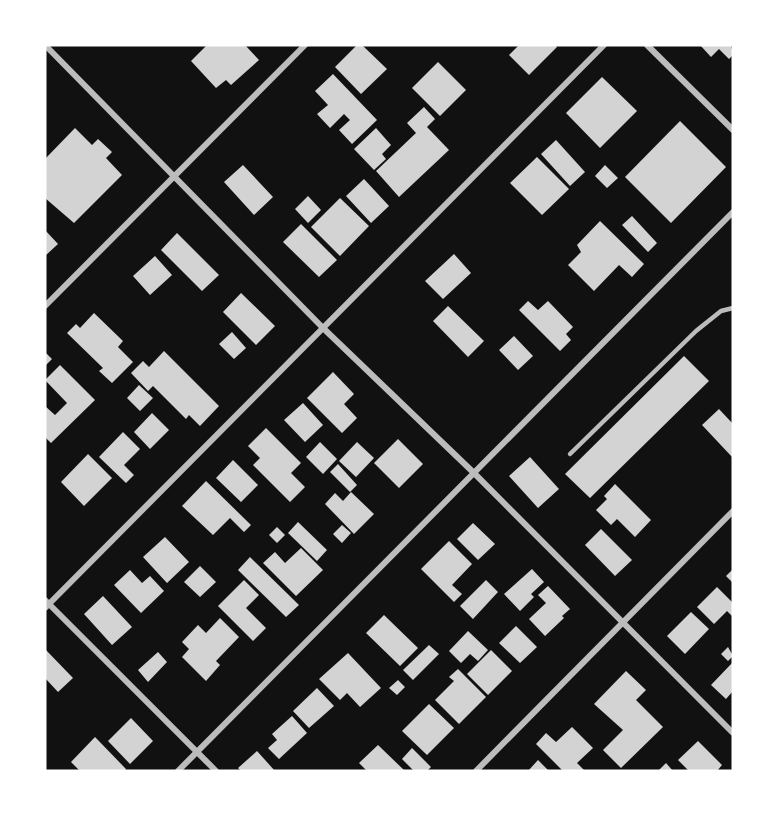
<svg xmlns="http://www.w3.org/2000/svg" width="778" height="816" viewBox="0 0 778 816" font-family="'Open Sans',sans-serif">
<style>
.building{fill:#d3d3d3}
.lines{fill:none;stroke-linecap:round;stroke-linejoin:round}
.service{stroke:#bcbcbc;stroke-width:4.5}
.minor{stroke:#bcbcbc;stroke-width:6}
</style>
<rect width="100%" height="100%" fill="#111"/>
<path class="building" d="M207,45H245L259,60L231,85L226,80L216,88L191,61Z
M357,45H362L387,69L361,94L335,67Z
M519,45H555L557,47L529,75L509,55Z
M700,45H731L733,55L729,59L719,49L711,57Z
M438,62L466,90L440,116L412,88Z
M333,74L377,120L352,144L339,130L350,120L344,114L330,128L317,114L328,105L315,91Z
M602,77L637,111L600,148L566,113Z
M424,107L435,119L427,127L449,150L399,197L376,171L416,133L407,123Z
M680,121L726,167L671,223L625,177Z
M75,128L92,145L98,139L112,152L106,158L122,175L74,223L45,198V159Z
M376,128L391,145L382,154L386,159L374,170L354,149Z
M556,140L585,172L570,186L541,154Z
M537,157L569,189L542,215L510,183Z
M243,165L273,197L254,215L224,182Z
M605,165L618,178L607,188L595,176Z
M364,179L389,206L371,223L346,196Z
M308,196L321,210L308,223L295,209Z
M340,198L369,226L340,256L311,227Z
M632,216L657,243L648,252L622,225Z
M600,221L644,264L632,277L619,265L594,291L568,265L581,252L577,245Z
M301,224L337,260L319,277L283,242Z
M45,230L58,244L45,256Z
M177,233L219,275L202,291L161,250Z
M454,254L471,273L443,299L425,281Z
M155,256L172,275L150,295L133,276Z
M241,293L275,326L256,345L223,312Z
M528,301L538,310L548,301L573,327L566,334L571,340L560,351L519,310Z
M448,306L484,341L468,357L433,321Z
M94,313L123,341L118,347L133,362L112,383L99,371L103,368L67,333L76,324L80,328Z
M232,332L246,348L234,359L219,344Z
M514,336L533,356L518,370L499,350Z
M164,351L219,406L200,426L189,415L186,419L153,386L148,391L131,373L143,361L149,367Z
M45,352L52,359L45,366Z
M684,356L709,381L590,498L565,474Z
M60,365L95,400L51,443L45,437V406L55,415L67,403L45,380Z
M333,372L354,394L344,404L357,418L342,433L307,398Z
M139,385L153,398L140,411L127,398Z
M303,403L323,425L305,442L284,420Z
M719,409L733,424V458L702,425Z
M152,413L169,430L150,449L134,432Z
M266,428L301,463L291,473L305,487L290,502L253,465L260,458L248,446Z
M123,432L140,449L124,465L134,475L126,483L99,457Z
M398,439L423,464L399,488L374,463Z
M320,442L337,459L323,474L306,457Z
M357,442L374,458L356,477L339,461Z
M88,454L112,478L84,506L61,482Z
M530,457L559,489L538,508L509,476Z
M233,460L258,485L241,502L216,478Z
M338,464L357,485L350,492L330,472Z
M206,481L251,525L244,532L230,518L213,535L182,506Z
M615,484L651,520L635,537L617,519L611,525L596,510L607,499L604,496Z
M351,492L374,514L354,534L325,504L335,493L343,501Z
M298,522L327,550L317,561L288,533Z
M473,523L495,544L478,560L457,539Z
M342,525L351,533L342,543L333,534Z
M277,527L285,535L277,543L269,535Z
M601,529L632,560L615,576L585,545Z
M165,537L189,562L167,583L143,557Z
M449,541L472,564L452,585L462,594L454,602L421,569Z
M301,548L323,570L296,596L263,563L275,552L285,563Z
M250,557L299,605L286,617L238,570Z
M200,566L216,582L200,597L184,582Z
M532,569L544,582L531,594L534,597L520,611L504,594Z
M733,569V583L726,576Z
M130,570L142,583L150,576L164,591L141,613L114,585Z
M244,580L259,595L246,608L266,628L253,641L218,606Z
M486,580L498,592L473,619L460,606Z
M548,586L570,609L562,616L564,618L545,636L529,619L546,603L538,595Z
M717,587L733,603V617L727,611L714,624L697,607Z
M103,596L132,627L112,645L84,614Z
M691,612L709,629L685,654L667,636Z
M384,615L418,648L400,666L366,633Z
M220,618L239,637L216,661L220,665L206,681L182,657L189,649L182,642L198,625L206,633Z
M516,626L537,647L520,663L499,643Z
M468,631L488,650L478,661L470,654L461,663L449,651Z
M429,645L439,654L413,680L403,670Z
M728,647L733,656L728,661L721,654Z
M45,649L73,678L58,692L45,678Z
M491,650L512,671L488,695L467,674Z
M158,652L167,662L148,682L138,670Z
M348,653L381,688L360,707L347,693L340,700L319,679Z
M733,662V691L726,699L711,685Z
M458,669L486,697L459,724L435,700L454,681L449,677Z
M626,671L646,690L636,700L663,727L621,768L603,750L623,730L594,704Z
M398,680L405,687L397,695L389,688Z
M317,688L334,706L309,728L293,711Z
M429,704L454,728L427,755L402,731Z
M292,716L307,733L279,759L268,748L277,740L272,734Z
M131,718L153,741L130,764L108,741Z
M572,727L593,748L577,763L585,771H563L536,744L546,733L556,742Z
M95,737L126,769L124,771H80L71,762Z
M698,741L722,765L717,771H689L678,760Z
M378,745L405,771H367L359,763Z
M412,748L431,767L427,771H414L402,759Z
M257,751L275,771H241L238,768Z
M538,760L549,771H528Z
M666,763L673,771H658Z"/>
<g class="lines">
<path class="service" d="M570,454L696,331L721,311L733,308"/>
<path class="minor" d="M45,45L322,327L474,473L733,733
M647,45L733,130
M45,306L305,45
M45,600L216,771
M45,608L604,45
M178,771L733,212
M476,771L733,511"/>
</g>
<rect width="778" height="816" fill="none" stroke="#ffffff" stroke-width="93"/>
</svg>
